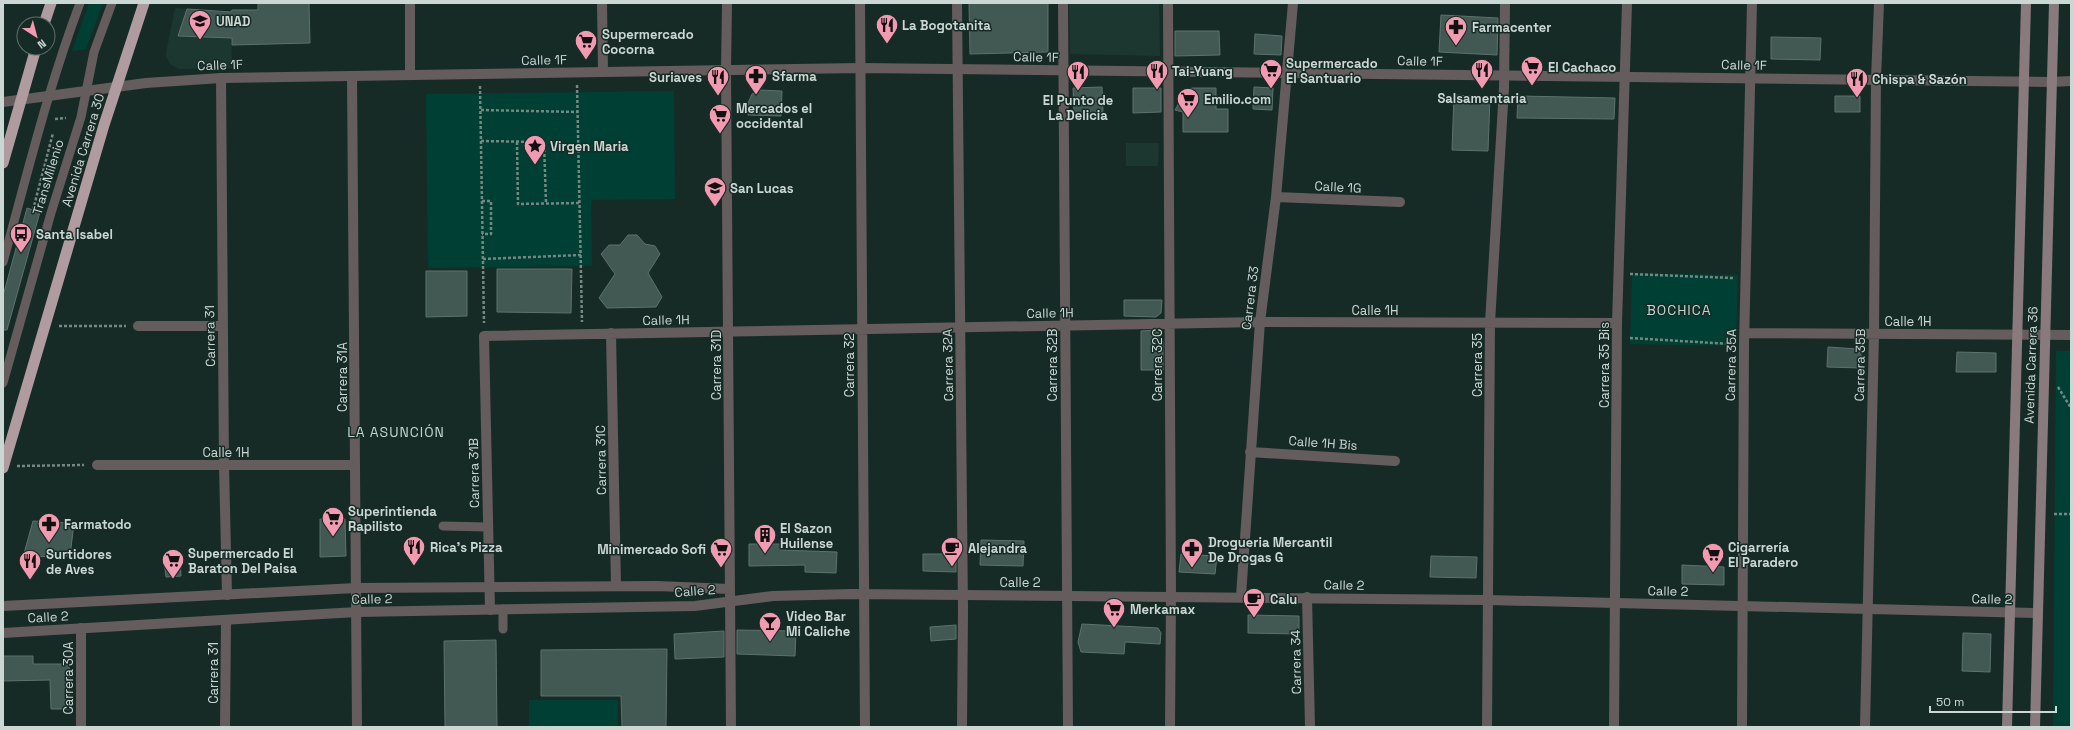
<svg xmlns="http://www.w3.org/2000/svg" width="2074" height="730" viewBox="0 0 2074 730" font-family="'Space Grotesk',sans-serif">
<style>
.built{fill:#1b3730}
.green{fill:#003f34}
.building{fill:#425852;stroke:#5c726c}
.lines{fill:none;stroke-linecap:round;stroke-linejoin:round}
.path{stroke:#778782;stroke-width:2.5;stroke-dasharray:3 2;stroke-linecap:butt}
.service{stroke:#655c5e;stroke-width:9}
.pedestrian{stroke:#655c5e;stroke-width:10}
.minor{stroke:#655c5e;stroke-width:10}
.tertiary{stroke:#655c5e;stroke-width:10}
.secondary{stroke:#887a7d;stroke-width:10}
.trunk{stroke:#b09ba0;stroke-width:11}
.labels{text-anchor:middle;dominant-baseline:central;stroke-width:3;stroke-linejoin:round;paint-order:stroke}
.poi-label{font-size:13px;font-weight:bold;fill:#cbd7d3;stroke:#172b26;text-anchor:start}
.street-label{font-size:13px;fill:#cbd7d3;stroke:#172b26}
.neighbourhood-label{font-size:14px;letter-spacing:1px;fill:#bed6cf;stroke:#172b26}
</style>
<rect width="100%" height="100%" fill="#172b26"/>
<path class="built" d="M1069,3H1159L1160,56L1070,54Z
M175,8L231,12L232,68L179,69L170,64L166,55L167,48Z
M1126,143H1159L1158,166H1126Z"/>
<path class="green" d="M89,3H103L86,49L72,51Z
M674,91L675,199L591,200L592,266L428,268L426,94Z
M1632,273L1738,275L1736,346L1630,344Z
M2056,351H2071V727H2053Z
M529,700H618V727H529Z"/>
<path class="building" d="M258,3H309L310,43L232,45V38L178,36L187,9L231,12L232,10H258Z
M969,3H1048V52L970,54Z
M1441,15L1498,18L1497,55L1439,52Z
M1175,31H1219L1220,55L1175,56Z
M1255,34L1282,36L1281,55L1254,54Z
M1771,37L1821,38L1820,60L1771,59Z
M1102,87L1103,113L1074,114L1073,88Z
M1254,87L1273,88L1272,110L1253,109Z
M1133,88H1161V112L1133,113Z
M1192,88H1216V109H1228V132H1183V112L1175,110L1185,92Z
M759,90L782,91L781,116L748,115V103L752,94Z
M1454,95L1490,97L1488,151L1452,150Z
M1518,96L1615,98L1614,119L1517,118Z
M1835,96H1860V112H1835Z
M27,208L40,212L7,330H3V296Z
M628,235H637L645,244L655,246L660,254L648,273L662,297L656,307L607,308L599,298L615,274L601,254L609,245H620Z
M497,269H572L571,313L497,312Z
M426,271H467V316L426,317Z
M1124,300H1162L1161,313L1156,317L1124,316Z
M1157,330L1163,341V370H1141V331Z
M1828,347L1858,349L1861,355V368L1827,367Z
M1957,352L1996,353V372H1956Z
M320,519H345L346,556L320,557Z
M33,521L74,523L70,556L23,557Z
M981,540L1024,541L1023,566L980,565Z
M749,544H781V550L837,552L836,573L805,572V565L749,566Z
M923,554H956V572L923,571Z
M1181,554L1217,556L1215,574L1179,572Z
M1431,556L1477,557L1476,578L1430,577Z
M180,559L181,576L166,577L164,560Z
M1682,565L1724,567V585L1682,584Z
M1248,615L1299,616V634L1248,633Z
M1082,624L1158,628L1161,633L1160,644L1125,642L1124,654L1081,652L1078,642Z
M956,625V639L931,641L930,627Z
M737,630L796,631L795,656L737,654Z
M724,631V657L675,659L674,634Z
M1963,633L1991,634L1990,672L1962,671Z
M496,640L497,727H445L444,641Z
M667,649L666,727H622L621,696H541V650Z
M3,656H33V664H69L70,709H51L50,680L3,681Z"/>
<g class="lines">
<path class="path" d="M577,85L582,322
M480,86L484,323
M481,110L577,112
M55,119L66,118
M481,141L544,142L546,203
M517,142L518,204L579,203
M482,201H491V234H482
M33,210L53,133
M483,259L581,255
M1630,274L1733,278
M59,326H126
M1630,338L1731,344
M2058,387L2071,408
M17,466L84,465
M2054,514H2071"/>
<path class="service" d="M3,262C27,175 48,88 80,3
M3,383L51,213L81,117L94,52L112,3
M443,526L488,527
M503,609V629"/>
<path class="pedestrian" d="M224,465L227,595"/>
<path class="minor" d="M410,3V75
M602,3L603,72
M860,3L865,727
M957,3L963,611L962,727
M1063,3L1068,727
M1168,3L1171,596L1170,727
M726,70L727,3
M352,76L357,727
M221,78L224,465
M2052,82L2071,81
M1276,197L1400,202
M138,326H223
M611,333L616,586
M1745,333L2071,335
M1250,452L1395,461
M97,465H355
M1241,596L1260,322L1276,197L1293,3
M1307,597L1310,727
M490,610L484,336L1260,322L1617,323
M81,628V727
M225,727L226,620
M1487,727L1490,323L1504,88L1505,3
M1614,727L1617,323L1627,3
M1742,727L1744,345L1752,3
M1865,727L1874,334L1876,79L1879,3"/>
<path class="tertiary" d="M726,70L731,727
M3,102L146,83L221,78L860,68L2052,82
M3,606L356,588L657,586L730,589
M3,633L357,612L695,606L773,596L852,594L1488,600L2038,613"/>
<path class="secondary" d="M2007,727L2026,3
M2035,727L2054,3"/>
<path class="trunk" d="M44,24L51,3
M3,163L36,48
M3,468L104,125L144,3"/>
</g>
<defs>
<g id="university-pin" transform="scale(1.15)"><path d="M0 17L-7.5 6A9.5 9.5 0 1 1 7.5 6Z" fill="#f19ab1" stroke="#172b26"/><path d="M0-5L7-2L0 1L-7-2ZM-4 1L0 2.5L4 1V4Q0 6-4 4Z" fill="#111"/></g>
<g id="restaurant-pin" transform="scale(1.15)"><path d="M0 17L-7.5 6A9.5 9.5 0 1 1 7.5 6Z" fill="#f19ab1" stroke="#172b26"/><path d="M-5-6h1v4h1v-4h1v4h1v-4h1v5L-1.5 .5V6h-2V.5L-5-1ZM5-6V6H3V1.5H1.5Q1.5-4 5-6Z" fill="#111"/></g>
<g id="pharmacy-pin" transform="scale(1.15)"><path d="M0 17L-7.5 6A9.5 9.5 0 1 1 7.5 6Z" fill="#f19ab1" stroke="#172b26"/><path d="M-2-6h4v4h4v4h-4v4h-4v-4h-4v-4h4Z" fill="#111"/></g>
<g id="supermarket-pin" transform="scale(1.15)"><path d="M0 17L-7.5 6A9.5 9.5 0 1 1 7.5 6Z" fill="#f19ab1" stroke="#172b26"/><path d="M-6-5.5h2.5l.6 2H6L4.5 2H-2.5L-4.4-4H-6ZM-1.5 3.2a1.3 1.3 0 1 0 .1 0ZM3 3.2a1.3 1.3 0 1 0 .1 0Z" fill="#111"/></g>
<g id="sight-pin" transform="scale(1.15)"><path d="M0 17L-7.5 6A9.5 9.5 0 1 1 7.5 6Z" fill="#f19ab1" stroke="#172b26"/><path d="M0-6L1.8-2.2L6-1.7L2.9 1.2L3.7 5.4L0 3.3L-3.7 5.4L-2.9 1.2L-6-1.7L-1.8-2.2Z" fill="#111"/></g>
<g id="school-pin" transform="scale(1.15)"><path d="M0 17L-7.5 6A9.5 9.5 0 1 1 7.5 6Z" fill="#f19ab1" stroke="#172b26"/><path d="M0-5L7-2L0 1L-7-2ZM-4 1L0 2.5L4 1V4Q0 6-4 4Z" fill="#111"/></g>
<g id="bus-pin" transform="scale(1.15)"><path d="M0 17L-7.5 6A9.5 9.5 0 1 1 7.5 6Z" fill="#f19ab1" stroke="#172b26"/><path d="M-5-6H5V4H4V6H2V4H-2V6H-4V4H-5ZM-3.5-4V0h7V-4ZM-3.5 1.2v1.5H-2V1.2ZM2 1.2v1.5H3.5V1.2Z" fill="#111"/></g>
<g id="building-pin" transform="scale(1.15)"><path d="M0 17L-7.5 6A9.5 9.5 0 1 1 7.5 6Z" fill="#f19ab1" stroke="#172b26"/><path d="M-4-6H4V6H1V3H-1V6H-4ZM-2.5-4.3h1.7v1.8h-1.7ZM.8-4.3h1.7v1.8H.8ZM-2.5-1h1.7V.8h-1.7ZM.8-1h1.7V.8H.8Z" fill="#111"/></g>
<g id="cafe-pin" transform="scale(1.15)"><path d="M0 17L-7.5 6A9.5 9.5 0 1 1 7.5 6Z" fill="#f19ab1" stroke="#172b26"/><path d="M-5.5-4.5H6V0H3Q3 3.5 0 3.5H-2.5Q-5.5 3.5-5.5 0ZM3-3.2v2h1.7v-2ZM-6 4.5H4V6H-6Z" fill="#111"/></g>
<g id="bar-pin" transform="scale(1.15)"><path d="M0 17L-7.5 6A9.5 9.5 0 1 1 7.5 6Z" fill="#f19ab1" stroke="#172b26"/><path d="M-6-5H6L.8 .8V4.5H3.5V6h-7V4.5H-.8V.8Z" fill="#111"/></g>
</defs>
<g fill-rule="evenodd">
<use href="#university-pin" x="200" y="21"/>
<use href="#restaurant-pin" x="887" y="25"/>
<use href="#pharmacy-pin" x="1456" y="27"/>
<use href="#supermarket-pin" x="586" y="41"/>
<use href="#supermarket-pin" x="1532" y="67"/>
<use href="#supermarket-pin" x="1271" y="70"/>
<use href="#restaurant-pin" x="1482" y="70"/>
<use href="#restaurant-pin" x="1157" y="71"/>
<use href="#restaurant-pin" x="1078" y="72"/>
<use href="#pharmacy-pin" x="756" y="76"/>
<use href="#restaurant-pin" x="718" y="77"/>
<use href="#restaurant-pin" x="1857" y="79"/>
<use href="#supermarket-pin" x="1188" y="99"/>
<use href="#supermarket-pin" x="720" y="115"/>
<use href="#sight-pin" x="535" y="146"/>
<use href="#school-pin" x="715" y="188"/>
<use href="#bus-pin" x="21" y="234"/>
<use href="#supermarket-pin" x="333" y="518"/>
<use href="#pharmacy-pin" x="49" y="524"/>
<use href="#building-pin" x="765" y="535"/>
<use href="#restaurant-pin" x="414" y="547"/>
<use href="#cafe-pin" x="952" y="548"/>
<use href="#supermarket-pin" x="721" y="549"/>
<use href="#pharmacy-pin" x="1192" y="549"/>
<use href="#supermarket-pin" x="1713" y="554"/>
<use href="#supermarket-pin" x="173" y="560"/>
<use href="#restaurant-pin" x="30" y="561"/>
<use href="#cafe-pin" x="1254" y="599"/>
<use href="#supermarket-pin" x="1114" y="609"/>
<use href="#bar-pin" x="770" y="623"/>
</g>
<g class="labels">
<g class="poi-label">
<text x="216" y="21">UNAD</text>
<text x="902" y="25">La Bogotanita</text>
<text x="1472" y="27">Farmacenter</text>
<text x="602" y="34">Supermercado<tspan x="602" dy="15">Cocorna</tspan></text>
<text x="1286" y="63">Supermercado<tspan x="1286" dy="15">El Santuario</tspan></text>
<text x="1548" y="67">El Cachaco</text>
<text x="1172" y="71">Tai-Yuang</text>
<text x="772" y="76">Sfarma</text>
<text x="702" y="77" text-anchor="end">Suriaves</text>
<text x="1872" y="79">Chispa &amp; Sazón</text>
<text x="1482" y="98" text-anchor="middle">Salsamentaria</text>
<text x="1204" y="99">Emilio.com</text>
<text x="1078" y="100" text-anchor="middle">El Punto de<tspan x="1078" dy="15">La Delicia</tspan></text>
<text x="736" y="108">Mercados el<tspan x="736" dy="15">occidental</tspan></text>
<text x="550" y="146">Virgen Maria</text>
<text x="730" y="188">San Lucas</text>
<text x="36" y="234">Santa Isabel</text>
<text x="348" y="511">Superintienda<tspan x="348" dy="15">Rapilisto</tspan></text>
<text x="64" y="524">Farmatodo</text>
<text x="780" y="528">El Sazon<tspan x="780" dy="15">Huilense</tspan></text>
<text x="1208" y="542">Drogueria Mercantil<tspan x="1208" dy="15">De Drogas G</tspan></text>
<text x="430" y="547">Rica's Pizza</text>
<text x="1728" y="547">Cigarrería<tspan x="1728" dy="15">El Paradero</tspan></text>
<text x="968" y="548">Alejandra</text>
<text x="706" y="549" text-anchor="end">Minimercado Sofi</text>
<text x="188" y="553">Supermercado El<tspan x="188" dy="15">Baraton Del Paisa</tspan></text>
<text x="46" y="554">Surtidores<tspan x="46" dy="15">de Aves</tspan></text>
<text x="1270" y="599">Calu</text>
<text x="1130" y="609">Merkamax</text>
<text x="786" y="616">Video Bar<tspan x="786" dy="15">Mi Caliche</tspan></text>
</g>
<g class="street-label">
<text transform="translate(1036 57) rotate(1)">Calle 1F</text>
<text transform="translate(544 60) rotate(-1)">Calle 1F</text>
<text transform="translate(1420 61) rotate(1)">Calle 1F</text>
<text transform="translate(220 65) rotate(-2)">Calle 1F</text>
<text transform="translate(1744 65) rotate(1)">Calle 1F</text>
<text transform="translate(83 150) rotate(-73)">Avenida Carrera 30</text>
<text transform="translate(48 177) rotate(-73)">TransMilenio</text>
<text transform="translate(1338 187) rotate(3)">Calle 1G</text>
<text transform="translate(1250 298) rotate(-83)">Carrera 33</text>
<text x="1375" y="310">Calle 1H</text>
<text transform="translate(1050 313) rotate(-1)">Calle 1H</text>
<text transform="translate(666 320) rotate(-1)">Calle 1H</text>
<text x="1908" y="321">Calle 1H</text>
<text transform="translate(210 336) rotate(-91)">Carrera 31</text>
<text transform="translate(716 365) rotate(-90)">Carrera 31D</text>
<text transform="translate(849 365) rotate(-90)">Carrera 32</text>
<text transform="translate(948 365) rotate(-91)">Carrera 32A</text>
<text transform="translate(1052 365) rotate(-90)">Carrera 32B</text>
<text transform="translate(1157 365) rotate(-90)">Carrera 32C</text>
<text transform="translate(1477 365) rotate(-90)">Carrera 35</text>
<text transform="translate(1604 365) rotate(-90)">Carrera 35 Bis</text>
<text transform="translate(1731 365) rotate(-89)">Carrera 35A</text>
<text transform="translate(1860 365) rotate(-89)">Carrera 35B</text>
<text transform="translate(2031 365) rotate(-88)">Avenida Carrera 36</text>
<text transform="translate(342 377) rotate(-90)">Carrera 31A</text>
<text transform="translate(1323 443) rotate(4)">Calle 1H Bis</text>
<text x="226" y="452">Calle 1H</text>
<text transform="translate(601 460) rotate(-91)">Carrera 31C</text>
<text transform="translate(474 473) rotate(-91)">Carrera 31B</text>
<text x="1020" y="582">Calle 2</text>
<text transform="translate(1344 585) rotate(1)">Calle 2</text>
<text transform="translate(695 591) rotate(-4)">Calle 2</text>
<text transform="translate(1668 591) rotate(1)">Calle 2</text>
<text transform="translate(372 599) rotate(-1)">Calle 2</text>
<text transform="translate(1992 599) rotate(1)">Calle 2</text>
<text transform="translate(48 617) rotate(-3)">Calle 2</text>
<text transform="translate(1296 662) rotate(-91)">Carrera 34</text>
<text transform="translate(213 673) rotate(-90)">Carrera 31</text>
<text transform="translate(68 678) rotate(-90)">Carrera 30A</text>
</g>
<g class="neighbourhood-label">
<text x="1679" y="310">BOCHICA</text>
<text x="396" y="432">LA ASUNCIÓN</text>
</g>
</g>
<rect width="2074" height="730" fill="none" stroke="#cbd7d3" stroke-width="8"/>
<g transform="translate(36 36) rotate(144)"><circle r="19" fill="#172b26" stroke="#5f706b"/>
<path d="M0-3L7 15L0 10L-7 15Z" fill="#f19ab1"/>
<text y="-6" font-size="11" font-weight="bold" text-anchor="middle" fill="#cbd7d3">N</text>
</g>
<path d="M1930 706v6h126v-6" fill="none" stroke="#cbd7d3" stroke-width="2"/>
<text x="1936" y="706" font-size="12" fill="#cbd7d3" stroke="#172b26" stroke-width="3" paint-order="stroke">50 m</text>
</svg>
